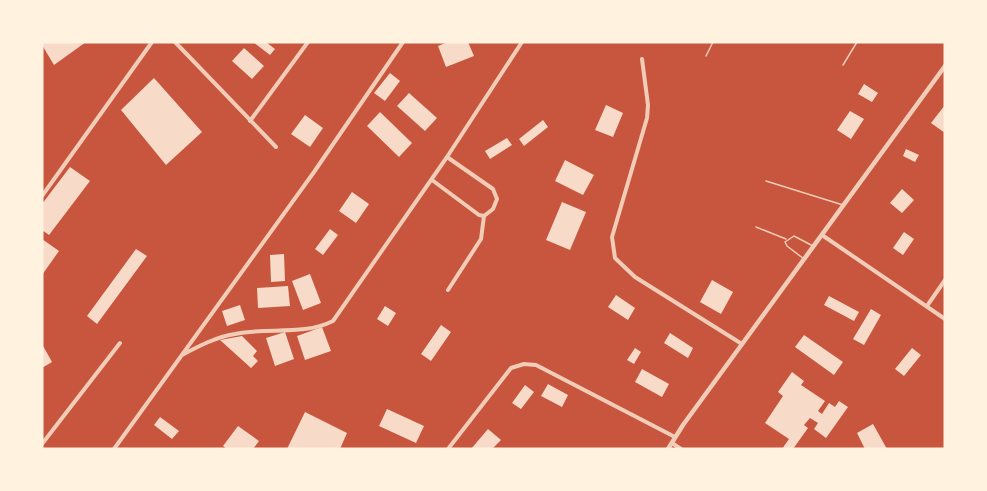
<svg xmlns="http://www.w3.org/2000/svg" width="987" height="491" viewBox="0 0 987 491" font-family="'DM Sans',sans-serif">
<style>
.building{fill:#f7dbc8}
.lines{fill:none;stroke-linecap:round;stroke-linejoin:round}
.service{stroke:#f1ccb7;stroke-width:1.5}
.minor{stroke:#f1ccb7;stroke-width:4}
.tertiary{stroke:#f1ccb7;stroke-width:4.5}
</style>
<rect width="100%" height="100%" fill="#c8553d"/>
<path class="building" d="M42,42H86L54,65L42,45Z
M253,42H266L275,49L270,55Z
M448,42H468L474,56L446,67L438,46Z
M244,48L264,66L252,79L232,61Z
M390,73L400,81L385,101L374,93Z
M154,78L202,132L166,165L121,110Z
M864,84L878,93L872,102L858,94Z
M409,93L437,118L425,131L397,106Z
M606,105L623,113L613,137L595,130Z
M945,105V133L931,123Z
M850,111L864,119L851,139L837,130Z
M380,112L412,143L399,157L367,126Z
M305,115L323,128L310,147L291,134Z
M543,120L548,127L524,146L519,139Z
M507,138L512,145L490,159L485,151Z
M906,149L919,155L915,162L903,156Z
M565,160L594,175L583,195L555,181Z
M70,167L90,181L49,235L42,230V204Z
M902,189L914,200L902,213L890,203Z
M352,192L369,204L356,223L339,211Z
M562,202L586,212L570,250L546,240Z
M330,229L338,235L323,255L315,249Z
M904,232L914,239L903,255L893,248Z
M42,239L59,251L42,275Z
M136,249L147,256L97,324L87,316Z
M284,254L285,281L271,282L270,255Z
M310,274L321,303L303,310L292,281Z
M712,280L733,292L721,314L700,302Z
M288,286L290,306L258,308L257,288Z
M616,295L635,308L628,320L608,307Z
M829,296L859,312L854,321L824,305Z
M240,305L245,320L227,326L222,311Z
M385,306L396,313L388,326L377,319Z
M871,309L881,315L864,345L853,339Z
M441,325L451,332L431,361L421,354Z
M322,327L331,351L305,360L297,336Z
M285,332L294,359L275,366L266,338Z
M670,333L693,348L688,358L664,343Z
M804,335L843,362L834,375L795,347Z
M242,336L257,351L253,356L258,361L251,368L220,340Z
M42,344L52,362L42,368Z
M635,348L641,352L634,364L627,360Z
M912,348L921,355L904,376L895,369Z
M642,369L669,384L662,397L635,382Z
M792,372L804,381L801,385L825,401L818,411L822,414L829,403L835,407L839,401L848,407L826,438L814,429L818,423L810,418L804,425L808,428L793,449H782L789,439L765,423L783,396L778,392Z
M548,384L568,395L562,407L541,396Z
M525,385L534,392L521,409L512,403Z
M387,409L424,426L416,443L379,426Z
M305,412L347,433L340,449H287Z
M160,417L179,431L172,439L154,425Z
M873,424L887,449H865L857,433Z
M238,426L259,441L253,449H227L223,446Z
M488,429L501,440L492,449H471Z"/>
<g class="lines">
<path class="service" d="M706,56L713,42
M843,65L857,42
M766,181L843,205
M756,227L786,239
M804,259L787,246L785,242L794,236L813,246"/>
<path class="minor" d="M175,42L276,147
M642,59L648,105L647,118L612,237L615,258L635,277L742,344
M250,121L308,42
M447,157L493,189L497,199L493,209L484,216L481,239L448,290
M432,180L479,215L484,216
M42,196L152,42
M822,235L945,319
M927,306L945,280
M182,355C199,346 216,337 235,334C268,327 303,336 333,321L447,157L522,42
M672,443L681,449
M42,444L120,343
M114,449L314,172L403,42
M448,449L511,368L524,364L536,365L675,437"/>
<path class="tertiary" d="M668,449L683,425L945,66"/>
</g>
<rect width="987" height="491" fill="none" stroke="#fff3e0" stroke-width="87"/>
</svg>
